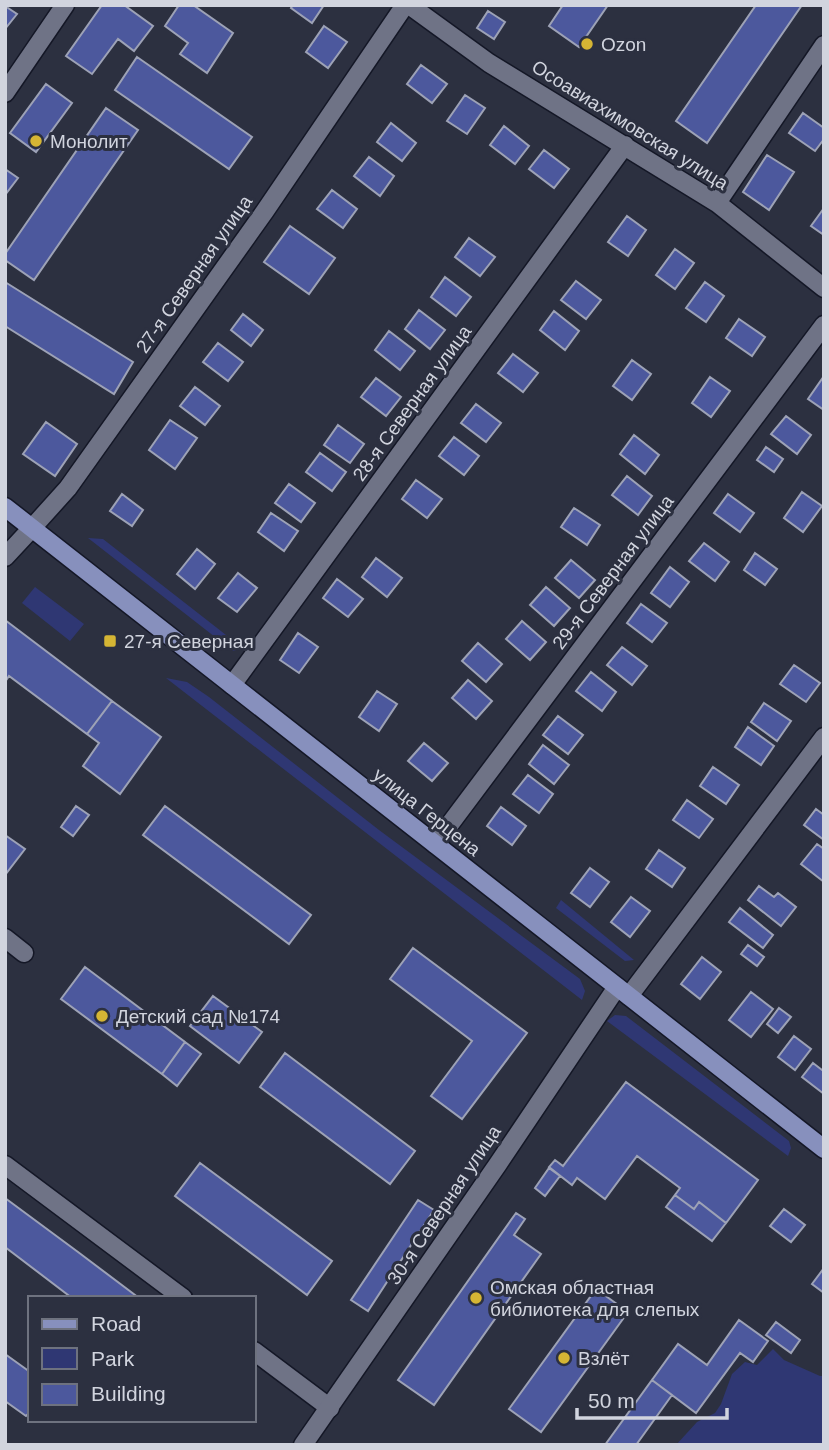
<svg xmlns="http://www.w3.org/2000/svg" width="829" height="1450" viewBox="0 0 829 1450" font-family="Helvetica,sans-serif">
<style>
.green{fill:#2f3773}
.building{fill:#4c589d;stroke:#9da2b6;stroke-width:2}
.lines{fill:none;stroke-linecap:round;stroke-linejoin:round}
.minor-casing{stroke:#141726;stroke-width:21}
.tertiary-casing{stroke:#141726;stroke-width:21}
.primary-casing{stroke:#141726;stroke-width:21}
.minor{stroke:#6f7386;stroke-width:18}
.tertiary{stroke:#6f7386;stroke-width:18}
.primary{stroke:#8790bd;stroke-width:18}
.poi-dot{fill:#d5b534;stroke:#2c3040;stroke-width:2.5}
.labels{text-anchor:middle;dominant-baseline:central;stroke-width:6;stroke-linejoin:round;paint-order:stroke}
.poi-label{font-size:19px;fill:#d1d4de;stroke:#2c3040;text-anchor:start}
.street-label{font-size:19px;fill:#d1d4de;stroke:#2c3040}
</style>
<rect width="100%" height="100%" fill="#2c3040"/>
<path class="green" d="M88,538L103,539L244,649L233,651Z
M35,587L84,624L70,641L22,603Z
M166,678L187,682L209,697L379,830L580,979L585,991L582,1000Z
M561,900L634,960L625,961L556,908Z
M615,1015L626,1016L789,1141L791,1148L788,1156L607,1021Z
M773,1349L784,1360L820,1376H824V1445H676L697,1422L715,1413L721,1404L732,1374L745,1362L757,1365Z"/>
<path class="building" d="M102,5H124L153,26L134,51L118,39L92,74L66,56Z
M179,5H193L233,33L207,73L180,54L188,43L165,26Z
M293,5H324L312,23L291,8Z
M563,5H608L579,47L549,26Z
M756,5H802L707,143L676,121Z
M5,6L17,14L5,29Z
M488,11L505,22L494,39L477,28Z
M324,26L347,42L328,68L306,52Z
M137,57L252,137L229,169L115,90Z
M421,65L447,84L432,103L407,84Z
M46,84L72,103L36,152L10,133Z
M465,95L485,108L467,134L447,121Z
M106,108L138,130L34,280L5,260V254Z
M803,113L824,128V139L815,151L789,133Z
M391,123L416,143L402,161L377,142Z
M504,126L529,146L515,164L490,145Z
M544,150L569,169L554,188L529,169Z
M767,155L794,172L769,210L743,192Z
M369,157L394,176L380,196L354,176Z
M5,169L18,178L5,195Z
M332,190L357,209L343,228L317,209Z
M824,208V235L811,226Z
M627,216L646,230L628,256L608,242Z
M290,226L335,258L309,294L264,262Z
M469,238L495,257L480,276L455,257Z
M675,249L694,263L675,289L656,275Z
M445,277L471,297L456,316L431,297Z
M576,281L601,300L586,319L561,300Z
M5,282L133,362L114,394L5,326Z
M705,282L724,296L706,322L686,308Z
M419,310L445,330L430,349L405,329Z
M554,311L579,331L565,350L540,330Z
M243,314L263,330L251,346L231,330Z
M739,319L765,337L752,356L726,338Z
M389,331L415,351L400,370L375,350Z
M218,343L243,362L228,381L203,362Z
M513,354L538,373L523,392L498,373Z
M632,360L651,374L632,400L613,386Z
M824,376V410L808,399Z
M710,377L730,391L711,417L692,403Z
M376,378L401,397L386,416L361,397Z
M195,387L220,406L205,425L180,406Z
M476,404L501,423L486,442L461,423Z
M786,416L811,435L797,454L771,434Z
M170,420L197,438L175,469L149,450Z
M46,422L77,444L55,476L23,454Z
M338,425L364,444L350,463L324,445Z
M634,435L659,455L645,474L620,454Z
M454,437L479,456L464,475L439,456Z
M766,447L783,459L774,472L757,460Z
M320,453L346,472L332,491L306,472Z
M627,476L652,496L638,515L612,495Z
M416,480L442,499L427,518L402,499Z
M289,484L315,503L301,522L275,503Z
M802,492L822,506L803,532L784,518Z
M122,494L143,510L132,526L110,511Z
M728,494L754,513L740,532L714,513Z
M574,508L600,525L587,545L561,527Z
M271,513L298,531L284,551L258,532Z
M704,543L729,562L715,581L689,561Z
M197,549L215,564L195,589L177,574Z
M755,553L777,569L765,585L744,570Z
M376,558L402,578L387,597L362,577Z
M571,560L595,580L579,598L555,578Z
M670,567L689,582L670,607L651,593Z
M238,573L257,588L237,612L218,598Z
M337,579L363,599L348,617L323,598Z
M546,587L570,608L554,626L530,605Z
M641,604L667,623L652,642L627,623Z
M5,620L112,701L87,734L9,676L5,682Z
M522,621L546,642L530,660L506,639Z
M298,633L318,647L299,673L280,660Z
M478,643L502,664L486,682L462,661Z
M622,647L647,666L632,685L607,665Z
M794,665L820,683L806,702L780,684Z
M591,672L616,692L602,711L576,691Z
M468,680L492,701L476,719L452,698Z
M377,691L397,704L379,731L359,717Z
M112,701L161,737L120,794L83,766L99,743L87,734Z
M764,703L791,721L777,741L751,722Z
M558,716L583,735L568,754L543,735Z
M748,727L774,746L761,765L735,747Z
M424,743L448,763L432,781L408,761Z
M543,745L569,765L554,784L529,764Z
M713,767L739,785L726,804L700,786Z
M528,775L553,794L539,813L513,794Z
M687,800L713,819L699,838L673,820Z
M76,806L89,815L73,836L61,827Z
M165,806L311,915L289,944L143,835Z
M501,807L526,826L512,845L487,826Z
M816,809L824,815V840L804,825Z
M5,835L25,849L5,875Z
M817,844L824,849V882L801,864Z
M659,850L685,868L672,887L646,869Z
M590,868L609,882L590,907L571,893Z
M759,886L774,897L778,893L796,907L781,926L748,900Z
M631,897L650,911L630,937L611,922Z
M740,908L773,935L763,948L729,922Z
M748,945L764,957L757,966L741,954Z
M413,948L527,1033L462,1119L431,1096L472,1041L390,979Z
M702,957L721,972L700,999L681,984Z
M85,967L185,1042L162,1074L61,999Z
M751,992L773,1009L751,1037L729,1020Z
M213,996L262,1032L239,1063L190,1026Z
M779,1008L791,1017L778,1033L767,1024Z
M794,1036L811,1049L795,1070L778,1057Z
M185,1042L201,1054L177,1086L162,1074Z
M285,1053L415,1151L390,1184L260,1087Z
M813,1063L822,1070L824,1068V1094L802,1077Z
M626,1082L758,1180L726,1223L699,1202L694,1209L675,1195L680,1188L637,1156L605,1199L577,1178L572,1185L549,1167L555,1160L563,1166Z
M200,1163L332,1261L307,1295L175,1196Z
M549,1168L560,1176L545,1196L535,1188Z
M675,1195L694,1209L699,1202L726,1223L712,1241L666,1207Z
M5,1198L78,1252L139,1298H72L5,1247Z
M418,1200L434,1210L368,1311L351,1300Z
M784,1209L805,1225L791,1242L770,1226Z
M516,1213L525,1219L514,1235L541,1254L434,1405L398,1380Z
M824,1268V1293L812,1284Z
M596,1289L628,1312L541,1432L509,1409Z
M739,1320L768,1341L753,1362L740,1353L696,1413L652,1380L678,1344L707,1365Z
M776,1322L800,1340L791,1353L766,1335Z
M5,1354L30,1372V1412L26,1416L5,1401Z
M652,1380L672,1395L636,1445H605Z"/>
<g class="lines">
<g class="minor-casing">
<path id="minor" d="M409,5L489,63L717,203L824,288
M5,93L65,5
M717,203L824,45
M32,528L68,488L265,211L405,5
M232,685L625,145
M435,844L824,325
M5,938L24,953
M629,996L824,737
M5,1165L183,1298
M254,1351L330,1408"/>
</g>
<g class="tertiary-casing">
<path id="tertiary" d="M5,557L32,528
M303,1445L498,1164L617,987"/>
</g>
<g class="primary-casing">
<path id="primary" d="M5,507L824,1149"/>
</g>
<use href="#minor" class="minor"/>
<use href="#tertiary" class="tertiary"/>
<use href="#primary" class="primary"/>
</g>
<g class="poi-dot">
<circle cx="587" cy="44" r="7"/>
<circle cx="36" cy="141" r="7"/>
<rect x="103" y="634" width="14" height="14" rx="3.5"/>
<circle cx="102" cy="1016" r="7"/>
<circle cx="476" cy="1298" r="7"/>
<circle cx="564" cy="1358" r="7"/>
</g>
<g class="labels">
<g class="poi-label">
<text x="601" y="44">Ozon</text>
<text x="50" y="141">Монолит</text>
<text x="124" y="641">27-я Северная</text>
<text x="116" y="1016">Детский сад №174</text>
<text x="490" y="1287">Омская областная<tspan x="490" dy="22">библиотека для слепых</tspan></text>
<text x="578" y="1358">Взлёт</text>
</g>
<g class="street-label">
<text transform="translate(630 125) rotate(32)">Осоавиахимовская улица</text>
<text transform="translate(194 274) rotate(-55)">27-я Северная улица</text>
<text transform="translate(412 403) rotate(-54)">28-я Северная улица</text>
<text transform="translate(613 572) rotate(-53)">29-я Северная улица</text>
<text transform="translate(427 812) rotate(38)">улица Герцена</text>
<text transform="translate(444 1205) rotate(-56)">30-я Северная улица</text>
</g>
</g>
<rect width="829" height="1450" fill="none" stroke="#d1d4de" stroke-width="14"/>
<rect x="28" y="1296" width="228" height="126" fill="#2c3040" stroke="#6e727f" stroke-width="2"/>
<rect x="42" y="1319" width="35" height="10" fill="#8790bd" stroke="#6e727f" stroke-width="2"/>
<text x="91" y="1331" font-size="21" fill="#d1d4de">Road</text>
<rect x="42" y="1348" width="35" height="21" fill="#2f3773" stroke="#6e727f" stroke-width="2"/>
<text x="91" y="1366" font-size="21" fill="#d1d4de">Park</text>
<rect x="42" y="1384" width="35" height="21" fill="#4c589d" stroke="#6e727f" stroke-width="2"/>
<text x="91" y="1401" font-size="21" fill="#d1d4de">Building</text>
<path d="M577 1408v10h150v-10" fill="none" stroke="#d1d4de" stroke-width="3.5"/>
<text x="588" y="1408" font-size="21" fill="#d1d4de" stroke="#2c3040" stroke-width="5" paint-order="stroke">50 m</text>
</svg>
